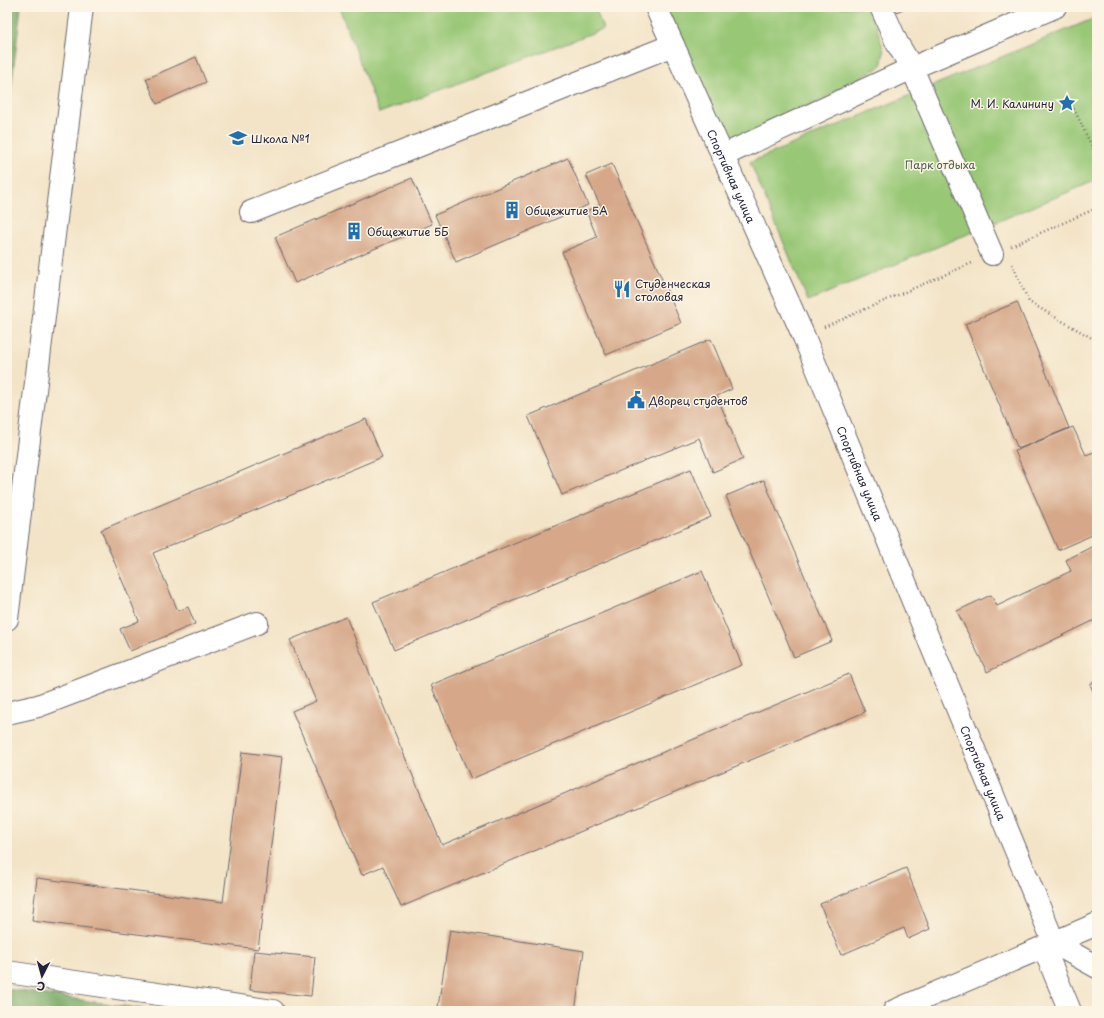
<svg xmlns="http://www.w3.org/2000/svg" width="1104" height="1018" viewBox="0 0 1104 1018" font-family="'Playpen Sans',sans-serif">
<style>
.green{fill:#98c776;stroke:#5d7458}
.forest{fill:#7aac67;stroke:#4e6751}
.building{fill:#d6a889}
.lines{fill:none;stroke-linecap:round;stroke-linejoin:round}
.minor-casing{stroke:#6b666c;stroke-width:24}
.path{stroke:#6b666c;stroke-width:2.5;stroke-dasharray:1 3;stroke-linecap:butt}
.minor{stroke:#fff;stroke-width:22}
.labels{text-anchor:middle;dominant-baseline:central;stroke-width:3;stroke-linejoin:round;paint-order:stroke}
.poi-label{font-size:11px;fill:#22223b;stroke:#fcf5e5;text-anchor:start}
.park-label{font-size:11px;fill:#4b5c50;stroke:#fcf5e5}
.street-label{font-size:11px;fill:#22223b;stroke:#fcf5e5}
</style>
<rect width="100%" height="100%" fill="#fcf5e5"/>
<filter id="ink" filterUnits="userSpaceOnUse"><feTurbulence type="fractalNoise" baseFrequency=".025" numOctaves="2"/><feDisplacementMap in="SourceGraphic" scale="8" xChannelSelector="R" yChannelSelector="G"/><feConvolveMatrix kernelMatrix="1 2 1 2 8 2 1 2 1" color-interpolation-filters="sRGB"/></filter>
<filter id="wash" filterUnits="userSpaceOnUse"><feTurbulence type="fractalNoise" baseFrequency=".012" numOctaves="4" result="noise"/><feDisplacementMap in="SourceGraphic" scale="16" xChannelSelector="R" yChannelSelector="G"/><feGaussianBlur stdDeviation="0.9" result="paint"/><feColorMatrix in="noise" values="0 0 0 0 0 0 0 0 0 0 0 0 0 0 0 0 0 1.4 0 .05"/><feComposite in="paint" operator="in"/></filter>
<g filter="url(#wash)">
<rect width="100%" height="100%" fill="#f3e4c7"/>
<path class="green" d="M339,7H595L603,29L379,113Z
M660,7H871L884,52L881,66L722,156Z
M1097,17V180L808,301L750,162Z"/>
<path class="forest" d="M7,7H21L7,124Z
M7,989L157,1011H7Z"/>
<g id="blocks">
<path class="building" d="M892,7H908L894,13Z
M196,57L206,82L157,104L146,79Z
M568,158L588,205L456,262L435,215Z
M612,164L681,323L606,355L562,252L597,237L586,211L600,205L586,175Z
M412,178L432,224L295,283L275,237Z
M1017,302L1069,428L1018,449L965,324Z
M711,339L732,389L717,396L743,459L713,472L699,438L562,495L528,416Z
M366,419L382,457L153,553L178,611L188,607L195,624L130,651L120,629L139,621L101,530Z
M1073,427L1086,455L1097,451V533L1058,550L1015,451Z
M691,469L711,517L394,650L373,602Z
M764,480L832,641L794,657L726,496Z
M1095,545L1097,549V619L987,672L957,611L991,595L997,606L1071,571L1066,560Z
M702,571L742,665L471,779L431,685Z
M346,617L442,845L849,674L865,712L401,907L383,866L362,875L292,711L316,701L290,640Z
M1097,681V701L1090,684Z
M242,752L282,757L258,949L32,921L37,878L223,902Z
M906,868L930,929L908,939L904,928L841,955L820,904Z
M450,930L584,951L575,1011H465L438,1007Z
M254,951L315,957L311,996L250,990Z"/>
</g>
</g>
<g filter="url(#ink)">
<use href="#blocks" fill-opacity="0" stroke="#6b666c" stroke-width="1"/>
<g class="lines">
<g class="minor-casing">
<g id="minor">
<path id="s1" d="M656,7L804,337L1054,943"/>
<path d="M881,7L897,43L912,68L992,254"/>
<path d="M722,156L912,68L1055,7"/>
<path d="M251,212L673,45"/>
<path d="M7,619L82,7"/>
<path d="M7,713L38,706L257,623"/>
<path d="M1054,943L1097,967"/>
<path d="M1044,948L1070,1011"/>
<path d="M7,972L273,1011"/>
<path d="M894,1011L1097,924"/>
</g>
</g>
<path class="path" d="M1072,105L1097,157
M1011,246L1097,208
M1012,264L1029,302L1097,341
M824,327L972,263"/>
<use href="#minor" class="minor"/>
</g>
</g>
<defs>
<g id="sight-bare" transform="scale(1.38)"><path d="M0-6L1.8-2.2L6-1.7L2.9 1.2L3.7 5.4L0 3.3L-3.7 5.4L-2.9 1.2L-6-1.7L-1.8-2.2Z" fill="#1f6fb2" stroke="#fcf5e5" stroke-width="2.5" paint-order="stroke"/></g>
<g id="school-bare" transform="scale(1.38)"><path d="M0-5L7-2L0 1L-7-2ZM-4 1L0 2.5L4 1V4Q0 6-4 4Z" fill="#1f6fb2" stroke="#fcf5e5" stroke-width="2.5" paint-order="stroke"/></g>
<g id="building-bare" transform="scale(1.38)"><path d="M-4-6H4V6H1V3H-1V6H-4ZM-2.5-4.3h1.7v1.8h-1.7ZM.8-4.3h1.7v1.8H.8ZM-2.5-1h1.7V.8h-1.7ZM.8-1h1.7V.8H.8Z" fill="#1f6fb2" stroke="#fcf5e5" stroke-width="2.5" paint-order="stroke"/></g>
<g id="restaurant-bare" transform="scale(1.38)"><path d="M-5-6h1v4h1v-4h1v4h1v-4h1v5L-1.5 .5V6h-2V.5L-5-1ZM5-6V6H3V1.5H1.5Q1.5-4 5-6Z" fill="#1f6fb2" stroke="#fcf5e5" stroke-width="2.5" paint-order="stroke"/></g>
<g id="civic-bare" transform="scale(1.38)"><path d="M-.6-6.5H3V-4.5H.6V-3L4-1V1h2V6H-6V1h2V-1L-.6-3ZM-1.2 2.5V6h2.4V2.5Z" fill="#1f6fb2" stroke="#fcf5e5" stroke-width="2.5" paint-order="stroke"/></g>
</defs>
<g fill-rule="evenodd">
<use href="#sight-bare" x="1067" y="103"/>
<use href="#school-bare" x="238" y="138"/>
<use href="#building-bare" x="512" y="210"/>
<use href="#building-bare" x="354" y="231"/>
<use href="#restaurant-bare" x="622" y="289"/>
<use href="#civic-bare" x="636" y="400"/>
</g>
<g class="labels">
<g class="poi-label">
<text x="1054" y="103" text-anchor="end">М. И. Калинину</text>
<text x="251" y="138">Школа №1</text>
<text x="525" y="210">Общежитие 5А</text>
<text x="367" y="231">Общежитие 5Б</text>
<text x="635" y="283">Студенческая<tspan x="635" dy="13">столовая</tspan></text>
<text x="649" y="400">Дворец студентов</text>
</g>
<g class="park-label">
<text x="940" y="164">Парк отдыха</text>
</g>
<g class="street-label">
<text stroke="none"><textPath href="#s1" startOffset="185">Спортивная улица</textPath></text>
<text stroke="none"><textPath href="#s1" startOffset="509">Спортивная улица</textPath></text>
<text stroke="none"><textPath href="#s1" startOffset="833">Спортивная улица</textPath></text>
</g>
</g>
<rect width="1104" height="1018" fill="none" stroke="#fcf5e5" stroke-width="24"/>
<g transform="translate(42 976) rotate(186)" stroke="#fcf5e5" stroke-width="3" paint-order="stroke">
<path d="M0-3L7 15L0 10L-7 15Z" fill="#22223b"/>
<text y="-6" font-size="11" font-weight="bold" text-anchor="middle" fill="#22223b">С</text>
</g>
</svg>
